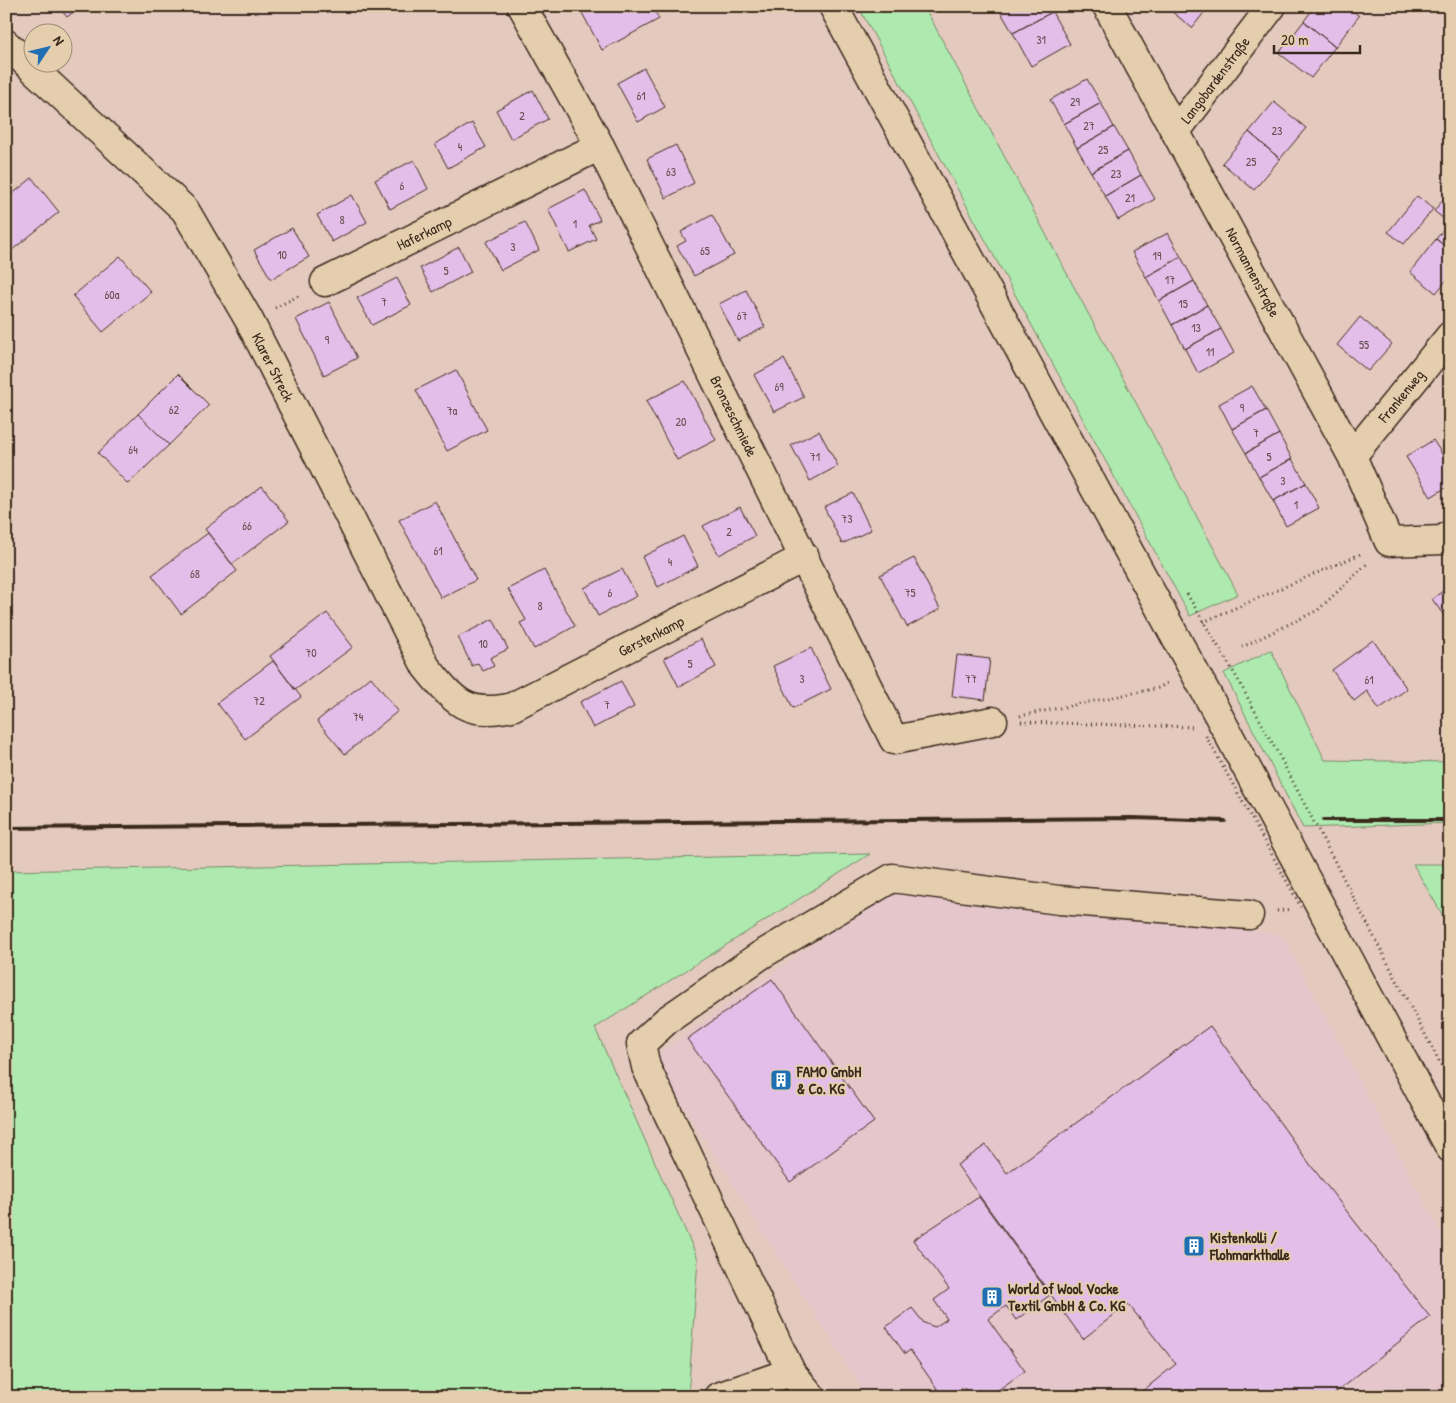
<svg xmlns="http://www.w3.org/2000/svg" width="1456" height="1403" viewBox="0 0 1456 1403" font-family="'Patrick Hand',sans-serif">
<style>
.built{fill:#e4c6cb}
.green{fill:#aeeaaf;stroke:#748a66}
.building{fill:#e3bee8;stroke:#3b2a1e}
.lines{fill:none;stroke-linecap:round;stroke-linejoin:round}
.street-casing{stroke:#3b2a1e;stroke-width:31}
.primary-casing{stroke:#3b2a1e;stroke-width:31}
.path{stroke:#3b2a1e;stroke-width:3;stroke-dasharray:1 4;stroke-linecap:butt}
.street{stroke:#e4cead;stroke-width:28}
.primary{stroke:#e4cead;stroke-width:28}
.rail{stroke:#3b2a1e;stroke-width:4}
.primary-bridge-casing{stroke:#3b2a1e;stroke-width:31;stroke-linecap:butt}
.path-bridge{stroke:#3b2a1e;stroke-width:3;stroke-dasharray:1 4;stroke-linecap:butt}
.primary-bridge{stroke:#e4cead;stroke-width:28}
.labels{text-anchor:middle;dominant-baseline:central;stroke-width:4;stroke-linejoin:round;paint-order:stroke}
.number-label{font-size:12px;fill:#654f50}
.street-label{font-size:15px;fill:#3b2a1e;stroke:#e4cead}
.poi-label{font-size:15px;font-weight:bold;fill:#3b2a1e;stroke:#e4cead;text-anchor:start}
</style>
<rect width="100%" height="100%" fill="#e4c9bf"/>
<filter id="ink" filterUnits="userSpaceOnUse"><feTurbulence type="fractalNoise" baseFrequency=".02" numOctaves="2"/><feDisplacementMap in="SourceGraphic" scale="10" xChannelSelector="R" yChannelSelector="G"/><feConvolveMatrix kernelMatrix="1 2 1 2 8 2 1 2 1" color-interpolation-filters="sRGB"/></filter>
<g filter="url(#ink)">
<path class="built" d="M892,889L1282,935L1450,1251V1397H867L653,1058Z"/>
<path class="green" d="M858,6H924L1238,594L1190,616Z
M1271,650L1325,760L1450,762V823L1303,828L1224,673Z
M870,854L595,1028L698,1259L688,1397H6V871Z
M1413,864H1450V928Z"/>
<path class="building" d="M58,6H81L67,17Z
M590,6H614L615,10L622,6H652L659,19L602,50L581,11Z
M997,6H1048L1052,12L1013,33Z
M1165,6H1209L1192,28Z
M1315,6H1347L1359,16L1335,47L1304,21Z
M1052,12L1070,44L1031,66L1013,33Z
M1304,21L1335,47L1311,78L1279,53Z
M644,68L665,107L638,122L617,83Z
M1087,79L1101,103L1064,124L1050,100Z
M533,90L548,119L511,139L496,110Z
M1274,102L1306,128L1280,159L1249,132Z
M1101,103L1114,127L1077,148L1064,124Z
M472,123L486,147L448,168L435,144Z
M1114,127L1128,151L1091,172L1077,148Z
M1249,132L1280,159L1254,190L1222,163Z
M676,145L694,183L666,198L647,159Z
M1128,151L1141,175L1105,196L1091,172Z
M414,160L428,189L390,209L375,180Z
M1141,175L1155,199L1118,220L1105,196Z
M32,178L59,212L6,255V199Z
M585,190L600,220L589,225L596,239L569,252L548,209Z
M352,195L367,222L332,242L317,215Z
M1447,195L1450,197V250L1436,239L1449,223L1434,211Z
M1417,196L1433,209L1404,244L1388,232Z
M712,215L734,255L694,276L677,246L686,241L681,232Z
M525,222L539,250L501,270L486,242Z
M292,228L309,257L271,279L254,250Z
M1168,233L1181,257L1146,277L1132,252Z
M1436,239L1450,250V276L1436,293L1410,272Z
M459,247L471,272L433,292L420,268Z
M120,256L151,292L103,332L73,296Z
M1181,257L1194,281L1159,301L1146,277Z
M397,278L411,305L372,325L357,298Z
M1194,281L1207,305L1172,325L1159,301Z
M746,290L765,327L738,341L719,304Z
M329,302L357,358L324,375L296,319Z
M1207,305L1221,329L1185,349L1172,325Z
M1360,317L1392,344L1368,371L1337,345Z
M1221,329L1234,353L1198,373L1185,349Z
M784,359L804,397L774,412L754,375Z
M456,370L487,430L447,451L416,390Z
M178,374L209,405L169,445L138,414Z
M685,381L716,440L677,460L646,401Z
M1252,386L1266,410L1232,429L1219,404Z
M1266,410L1279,434L1246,453L1232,429Z
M138,414L169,445L128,484L98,453Z
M819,431L838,466L810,481L791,445Z
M1279,434L1292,459L1259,477L1246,453Z
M1433,440L1450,466V485L1431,497L1406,457Z
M1292,459L1306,483L1273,501L1259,477Z
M1306,483L1319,508L1286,526L1273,501Z
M262,486L289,521L232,564L205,529Z
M853,493L871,530L842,544L824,507Z
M435,501L476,580L441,598L399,520Z
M740,507L755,536L719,555L703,526Z
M208,533L237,571L181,614L152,575Z
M683,536L698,566L658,587L642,557Z
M914,558L940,609L907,627L880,575Z
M622,569L637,596L598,616L584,588Z
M544,570L575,626L534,649L520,623L526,620L508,589Z
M1450,586V624L1432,599Z
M327,613L353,647L295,690L270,656Z
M493,619L508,649L490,658L494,666L483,671L478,663L472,666L458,637Z
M701,639L716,667L679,687L664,658Z
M1373,640L1407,689L1379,709L1367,691L1354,701L1332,670Z
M811,648L831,689L793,708L773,666Z
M957,655L990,659L985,700L952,696Z
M273,661L301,697L245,739L217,703Z
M371,677L398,711L345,754L317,721Z
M621,681L634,707L593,728L580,702Z
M772,979L874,1122L790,1182L687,1039Z
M1210,1026L1312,1167L1430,1317L1330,1397H1135L1176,1364L1128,1304L1083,1339L957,1165L986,1145L1007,1173Z
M979,1197L1050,1295L1016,1320L1006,1306L988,1319L1025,1371L988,1397H971L963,1387L950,1397H943L910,1350L905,1354L886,1327L912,1308L924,1323L935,1327L947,1319L934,1300L949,1289L913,1240Z"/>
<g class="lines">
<g class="street-casing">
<path id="street" d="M522,6L600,146L894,740L993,721
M1107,6L1352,456L1389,542L1442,540L1450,535
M6,44L185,210L249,320L426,667C453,700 466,718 512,707L805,557
M1176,131L1272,6
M325,282L600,146
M1352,456L1450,336
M791,1372L646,1067L641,1044L667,1020L761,955L892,878L1059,900L1249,915
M718,1397L791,1372L812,1397"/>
</g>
<g class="primary-casing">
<path id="primary" d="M833,6L1177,640
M1215,709L1450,1148"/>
</g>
<path class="path" d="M275,308L300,295
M1187,594L1237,678L1281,759L1450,1082
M1203,622L1363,553
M1242,647L1318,610L1369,562
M1020,716L1158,688L1168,683
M1021,722L1192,727
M1277,911L1291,909"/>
<use href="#street" class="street"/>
<use href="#primary" class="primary"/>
<path class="rail" d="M1323,820H1450
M6,828L1133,818L1225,821"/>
<g class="primary-bridge-casing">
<path id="primary-bridge" d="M1177,640L1215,709"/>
</g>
<path class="path-bridge" d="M1206,736L1301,907"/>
<use href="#primary-bridge" class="primary-bridge"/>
</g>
</g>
<defs>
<g id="building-square" transform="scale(1.125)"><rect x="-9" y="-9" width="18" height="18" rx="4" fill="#1f6fb2" stroke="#e4cead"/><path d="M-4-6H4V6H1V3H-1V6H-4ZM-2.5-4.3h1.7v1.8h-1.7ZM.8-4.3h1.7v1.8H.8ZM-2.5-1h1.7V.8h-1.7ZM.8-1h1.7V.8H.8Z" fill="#fff"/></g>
</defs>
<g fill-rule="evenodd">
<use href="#building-square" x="781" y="1080"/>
<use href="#building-square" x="1194" y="1246"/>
<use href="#building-square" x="992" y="1297"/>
</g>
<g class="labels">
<g class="number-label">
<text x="1041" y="39">31</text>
<text x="641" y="95">61</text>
<text x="1075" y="101">29</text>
<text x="522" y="115">2</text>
<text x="1089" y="125">27</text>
<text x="1277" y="130">23</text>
<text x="460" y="146">4</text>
<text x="1103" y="149">25</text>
<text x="1251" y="161">25</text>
<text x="671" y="171">63</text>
<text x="1116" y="173">23</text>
<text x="402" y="185">6</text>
<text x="1130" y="197">21</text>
<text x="342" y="219">8</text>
<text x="575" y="223">1</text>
<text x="513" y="246">3</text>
<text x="705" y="250">65</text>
<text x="282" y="254">10</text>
<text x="1157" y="255">19</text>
<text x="446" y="270">5</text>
<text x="1170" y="279">17</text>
<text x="112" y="294">60a</text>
<text x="384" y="301">7</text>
<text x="1183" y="303">15</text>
<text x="742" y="315">67</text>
<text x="1196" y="327">13</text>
<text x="327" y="339">9</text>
<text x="1364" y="344">55</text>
<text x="1210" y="351">11</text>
<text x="779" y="386">69</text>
<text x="1242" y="407">9</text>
<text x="174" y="409">62</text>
<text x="452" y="410">7a</text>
<text x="681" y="421">20</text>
<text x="1256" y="432">7</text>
<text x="133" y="449">64</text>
<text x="815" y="456">71</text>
<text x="1269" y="456">5</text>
<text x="1283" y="480">3</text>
<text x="1296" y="504">1</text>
<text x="847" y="518">73</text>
<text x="247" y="525">66</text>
<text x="729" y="531">2</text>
<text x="438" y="550">61</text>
<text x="670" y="561">4</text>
<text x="195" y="573">68</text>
<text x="610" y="592">6</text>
<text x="910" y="592">75</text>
<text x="540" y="605">8</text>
<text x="483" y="643">10</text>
<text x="311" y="652">70</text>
<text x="690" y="663">5</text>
<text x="802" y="678">3</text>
<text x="971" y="678">77</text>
<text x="1369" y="679">61</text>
<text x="259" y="700">72</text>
<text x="607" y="704">7</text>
<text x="358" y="716">74</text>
</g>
<g class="street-label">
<text transform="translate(1215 80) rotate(-53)">Langobardenstraße</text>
<text transform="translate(424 233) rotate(-26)">Haferkamp</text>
<text transform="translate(1253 272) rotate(62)">Normannenstraße</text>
<text transform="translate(273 367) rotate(63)">Klarer Streck</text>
<text transform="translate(1401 396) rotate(-51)">Frankenweg</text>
<text transform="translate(734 416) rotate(64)">Bronzeschmiede</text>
<text transform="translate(651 636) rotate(-27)">Gerstenkamp</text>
</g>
<g class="poi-label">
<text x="797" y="1071">FAMO GmbH<tspan x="797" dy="17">&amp; Co. KG</tspan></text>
<text x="1210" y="1237">Kistenkolli /<tspan x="1210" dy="17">Flohmarkthalle</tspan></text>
<text x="1008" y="1288">World of Wool Vocke<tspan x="1008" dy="17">Textil GmbH &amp; Co. KG</tspan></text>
</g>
</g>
<rect width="1456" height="1403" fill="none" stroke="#e4cead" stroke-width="25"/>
<rect x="12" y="12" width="1431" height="1378" fill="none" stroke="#3b2a1e" stroke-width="2" filter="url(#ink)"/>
<g transform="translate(48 48) rotate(55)"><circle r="24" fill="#e4cead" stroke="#a08c74"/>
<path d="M0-4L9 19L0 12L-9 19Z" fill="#1f6fb2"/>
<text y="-8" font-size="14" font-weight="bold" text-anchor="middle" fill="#3b2a1e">N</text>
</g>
<path d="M1274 45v8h86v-8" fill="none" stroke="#3b2a1e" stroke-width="2.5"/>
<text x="1281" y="45" font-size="15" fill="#3b2a1e" stroke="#e4cead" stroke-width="4" paint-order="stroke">20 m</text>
</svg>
